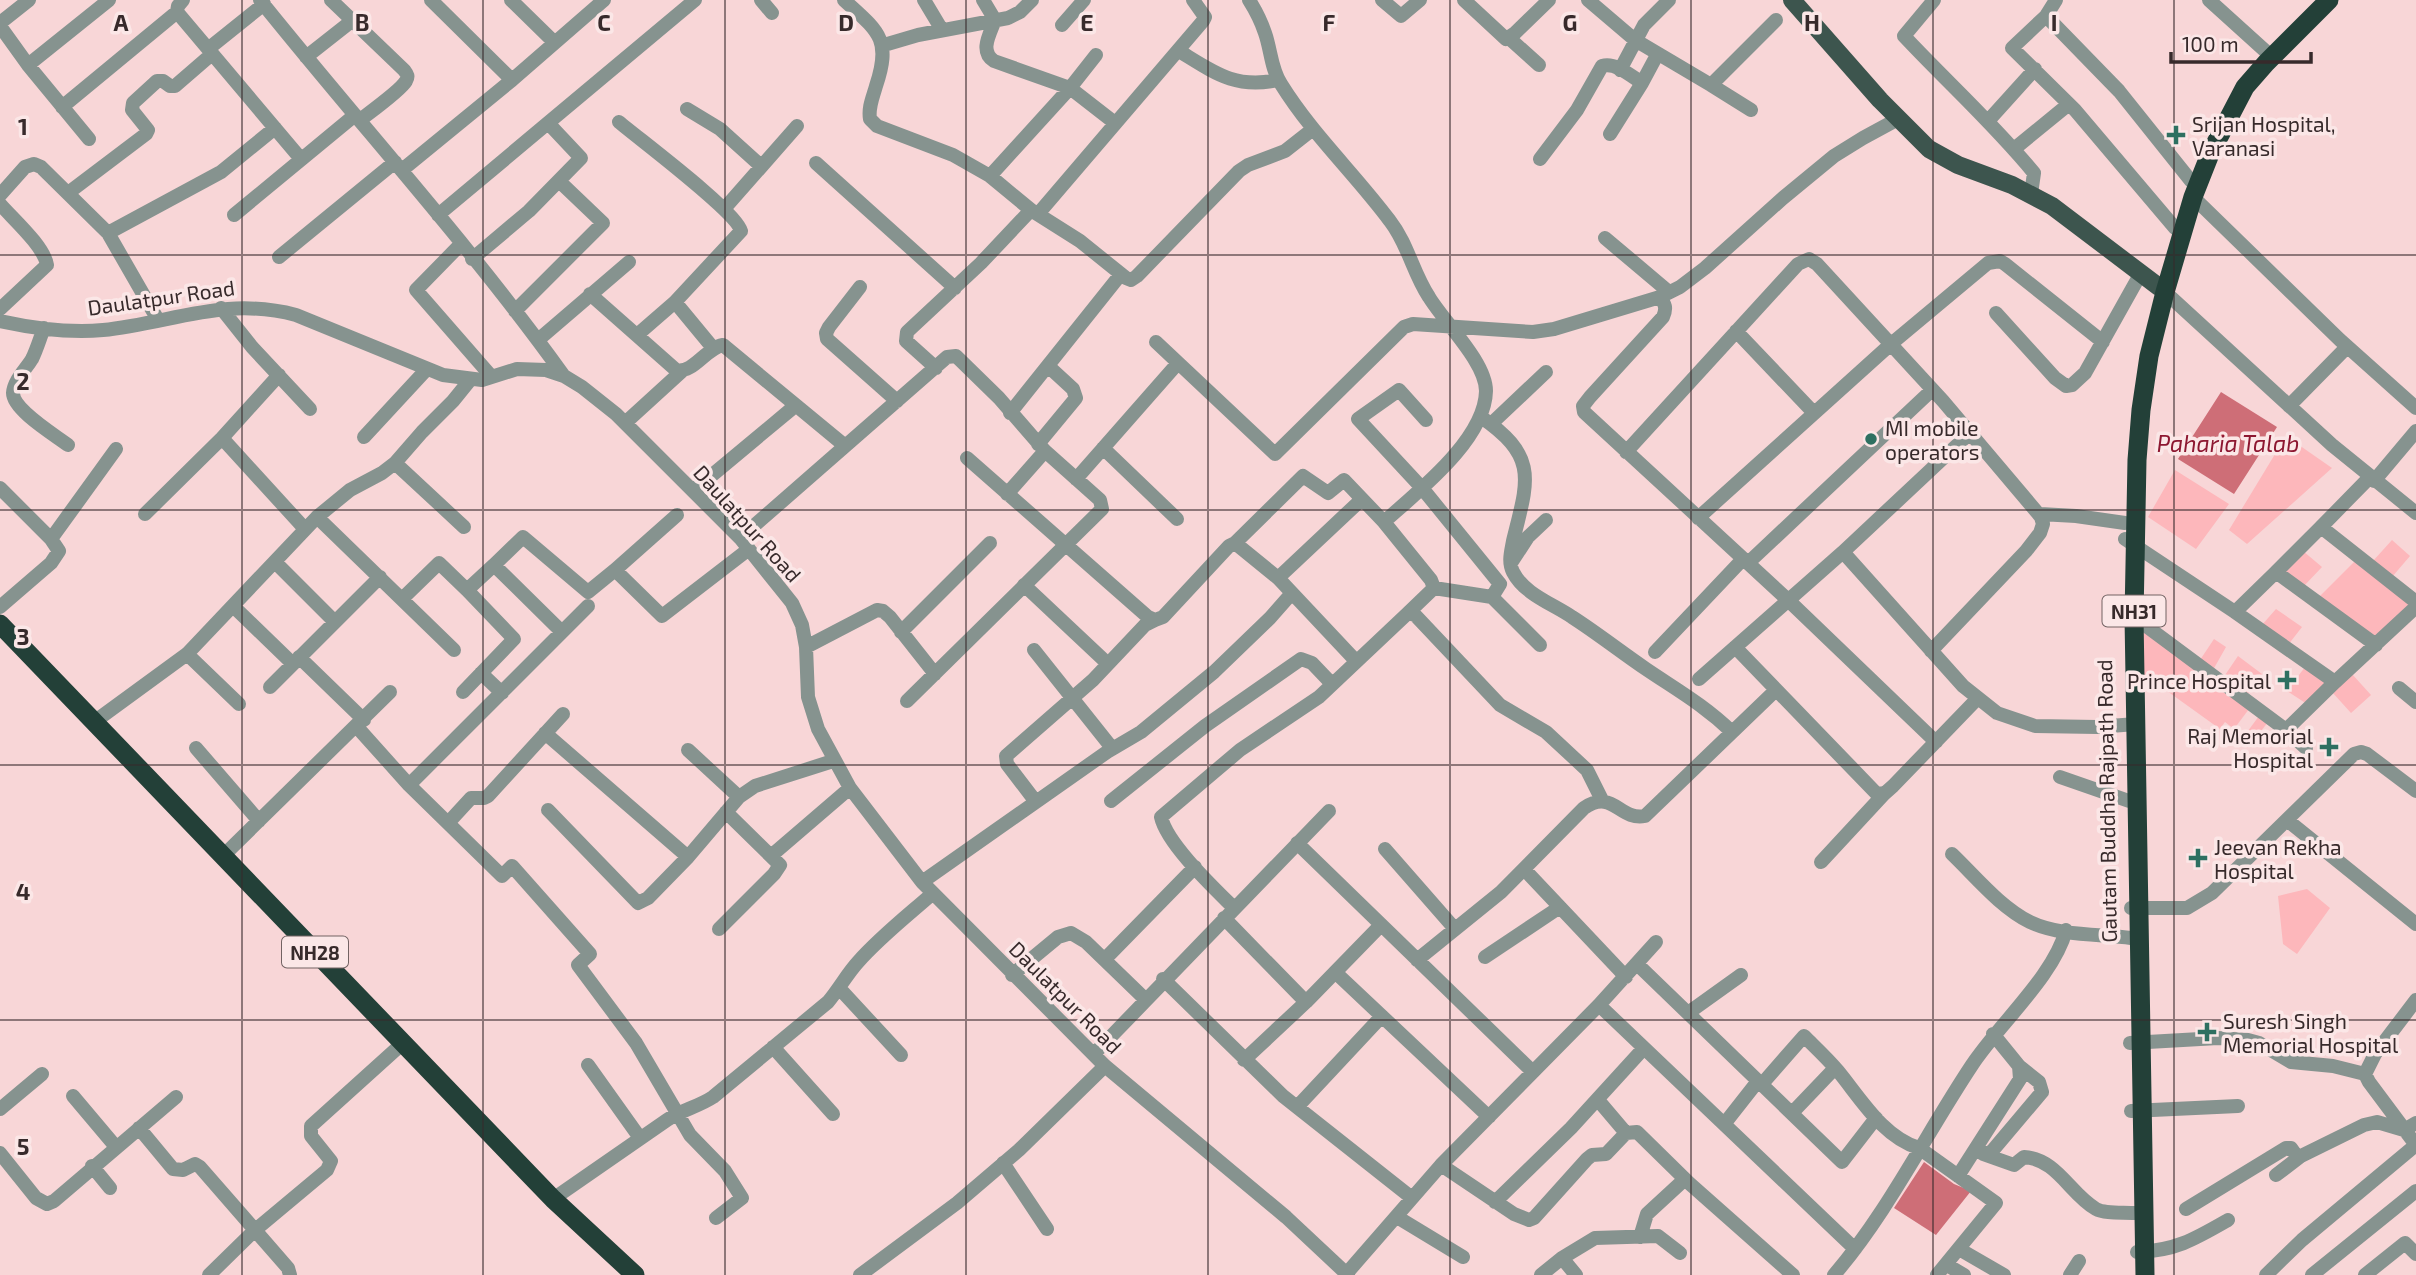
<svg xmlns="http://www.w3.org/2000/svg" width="2416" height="1275" viewBox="0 0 2416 1275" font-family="'Exo 2',sans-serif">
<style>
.green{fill:#fdb7bb}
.water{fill:#ce6e77}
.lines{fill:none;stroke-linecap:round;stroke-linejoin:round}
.minor{stroke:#86938f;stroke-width:14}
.major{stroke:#3d554e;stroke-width:18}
.highway{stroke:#234038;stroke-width:19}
.grid{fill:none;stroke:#372a2b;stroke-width:2;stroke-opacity:0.55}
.poi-dot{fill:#2e7061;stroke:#fbe7e7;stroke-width:2.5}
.labels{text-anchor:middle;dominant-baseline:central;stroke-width:7;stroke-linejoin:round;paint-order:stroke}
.shield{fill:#fbe7e7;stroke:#726363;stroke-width:2}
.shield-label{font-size:19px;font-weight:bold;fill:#372a2b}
.poi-label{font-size:21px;fill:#372a2b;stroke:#fbe7e7;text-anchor:start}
.street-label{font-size:21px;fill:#372a2b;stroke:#fbe7e7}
.water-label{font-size:23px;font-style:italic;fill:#8d1731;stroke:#fbe7e7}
.grid-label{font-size:23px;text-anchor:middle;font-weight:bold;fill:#372a2b;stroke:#fbe7e7;stroke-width:7;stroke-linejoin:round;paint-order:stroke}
</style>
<rect width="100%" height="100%" fill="#f8d6d7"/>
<path class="green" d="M2286,436L2332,468L2247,544L2229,530Z
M2175,470L2229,504L2196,549L2148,517Z
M2392,540L2410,556L2392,577L2373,561Z
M2303,551L2322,567L2303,587L2282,572Z
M2357,559L2412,604L2375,639L2318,598Z
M2276,609L2302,627L2288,645L2261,626Z
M2142,630L2249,709L2234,729L2225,722L2220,729L2142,673Z
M2214,639L2226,647L2213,670L2200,660Z
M2238,656L2262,674L2247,695L2223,678Z
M2305,667L2328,683L2307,704L2287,691Z
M2352,674L2371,695L2351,713L2332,692Z
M2259,716L2268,722L2248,748L2239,743Z
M2307,889L2330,908L2297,954L2283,944L2278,896Z"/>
<path class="water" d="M2221,392L2277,427L2234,494L2178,459Z
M1924,1162L1954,1184L1971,1191L1936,1235L1894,1208Z"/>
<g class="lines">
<path class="minor" d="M183,0L178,6L177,12L301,159
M260,0C361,126 470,245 564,376
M331,0L404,70C407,74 409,76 406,81C401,90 369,113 360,120
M431,0L512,80
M511,0L554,42
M761,0L772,13
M844,0C878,31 892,39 876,86C873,97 868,107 870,119L877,126L953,155L990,176L1031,210L1080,241L1126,278L1131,280L1137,276L1239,171L1248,165L1285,151L1313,129
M924,0L942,30
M983,0L995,20C990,34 979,51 994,61L1070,88L1115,123
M1249,0C1256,11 1261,21 1265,33C1271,50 1271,69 1281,84C1312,134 1355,174 1390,221C1408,244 1413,273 1429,297C1444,322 1486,362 1486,391C1485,440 1417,492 1384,522L1431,580L1434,588L1408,613
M1382,0L1401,16L1420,0
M1464,0L1506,39L1515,33L1549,0
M1588,0L1635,40L1711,85L1776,20
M1934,0L1904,36C1947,82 1994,124 2034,173L2031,194
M2056,0L2046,16L2012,48L2075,110L2175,228
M2209,0L2272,57
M2046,16L2119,91L2191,181
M0,23L29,0
M1062,25L1084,0
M0,26L28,65L89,139
M1509,38L1539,65
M884,45L918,35L1008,18L1020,12L1032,0
M208,49L264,4
M1179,51C1215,73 1235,89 1278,80
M306,57L353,20
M28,65L109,0
M1620,70L1644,25L1669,0
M1711,85L1751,110
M62,107L177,12
M687,109L720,129L761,166
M1988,121L2035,69
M619,122C639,139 737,212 741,231L675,302L637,335
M1610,134L1642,83L1657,55
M2014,149L2069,104
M1540,159L1577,110L1602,66C1616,62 1631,76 1642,83
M816,163L955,288
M402,170L512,80L604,0
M990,176L1070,88L1096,55
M68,193L146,134L148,130L132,110L133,103L157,81H163L170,86H175L212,54
M0,195L25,167L34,164L41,167L108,233L158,320
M2193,197L2340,340L2416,408
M0,204C13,219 44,246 47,265L0,309
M724,209L797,126
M1038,214L1203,21L1205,17L1193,0
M234,215L355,115
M438,215L695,0
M108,233L221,172L275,128
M1605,238L1669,292
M461,244L416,290L491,376
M279,257L395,162
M472,259L529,211L581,158L549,124
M860,287L829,327L826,333L827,339L897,401
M2165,292L2332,445L2416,513
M590,294L676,370C693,374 706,348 723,345L844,445
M1660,297C1665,304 1667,308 1663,317L1590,397L1583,406L1584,412L1788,600L1936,742
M675,302L713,348
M221,308L252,347L310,409
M515,311L603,223L559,181
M1996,313L2055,378L2066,386L2072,385L2085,373L2141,273
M0,321C32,328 70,333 103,330C172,323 224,296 296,315L443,375L482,380L517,369L546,370L564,376L582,387L616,414L740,538L792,603L802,625L806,647L808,697L818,729L850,788L922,882L1105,1066L1286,1217L1348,1275
M44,328C40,338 37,349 32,359C26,369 14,380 13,393C13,410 55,435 68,445
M1736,331L1814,413
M538,340L629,262
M1156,342L1275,454L1404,327L1413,324L1533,332L1554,329L1660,297L1680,287L1705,268L1783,198L1834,156L1863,138L1898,119
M936,368L906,341L907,332L981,263L1031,210
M2289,406L2347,347
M1010,413L1121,274
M1481,417C1539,457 1528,480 1513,541C1511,552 1508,562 1513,572C1524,594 1553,604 1572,617C1597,633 1621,652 1646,669C1677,690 1704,705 1732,732
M1426,420L1399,390L1358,419L1422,488L1500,584L1492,597
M625,423L682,371
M1491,424L1546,372
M364,437L426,370
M222,438L305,529
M1038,444L1076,398L1073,389L1048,366
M1103,448L1177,519
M1626,452L1798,264L1809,259L1817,264L1943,401L2041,517L2043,524L2040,533L2026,551L1931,651
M967,458L1148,617L1155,620L1163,617L1229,546L1235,543L1278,578L1356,661
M395,463L464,527
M2370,477L2321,527L2416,602
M1076,479L1178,363
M2374,481L2416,431
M0,488L51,539L59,551L51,563L0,607
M693,491L795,406
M1007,494L1045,451
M145,514L222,438L279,375
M2040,514L2076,516L2125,523
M317,517L454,650
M1698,518L1891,344L1988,263L2000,261L2005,264L2103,342
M2321,527L2276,572L2376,645
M740,538L947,357L956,356L999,398L1045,451L1100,500L1102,509L907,701
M51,539L116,449
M2125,539L2235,612L2335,682L2416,607
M1234,544L1303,476L1328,493L1344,480L1384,522
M1843,552L1963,686L1997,713L2035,726L2097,727L2136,724
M275,562L335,622
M1511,563L1528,537L1546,520
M1748,563L1932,390
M494,565L523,537L588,592L615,570L662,616L749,549
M615,570L677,515
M1278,578L1362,499
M1024,585L1107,663
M1434,588L1492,597L1540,645
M403,598L439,563L467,590L494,565L562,632
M233,606L293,664
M2235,612L2276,572
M2134,617L2286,730L2335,682
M901,632L990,543
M806,647L877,610L883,611L890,617L935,674
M1735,647L1876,793L1884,794L1893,786L1977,699
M1034,650L1112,748
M1655,652L1743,559
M187,654L239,704
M299,657L364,720
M481,673L502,693
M1699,679L1843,552L1970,433
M270,687L380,577
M2399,688L2416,702
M463,692L514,639L467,590
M94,722L187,654L317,517L350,490L382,473L395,463L422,432L453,401L470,380
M357,727L409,785L502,876L512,866L590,954L578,965L636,1043L690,1135L725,1171L742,1198L716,1218
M2286,730L2306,748
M545,733L688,857
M196,748L259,821
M688,750L739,797
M2060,777L2129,801
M409,785L588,606
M1111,801L1205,726L1301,659L1312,663L1332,684
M1036,802L1007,764L1006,756L1093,680L1145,625L1155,620
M548,810L638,903L648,898L688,857L739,797L755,786L833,761
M2287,820L2416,924
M448,823L471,798H484L488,796L563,714
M1297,843L1533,1072
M1385,849L1455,929
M1952,854C1976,877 2000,907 2030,922C2059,936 2099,934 2131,938
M772,855L850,788
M223,856L390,692
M1821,862L1884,794
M1524,869L1626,977
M922,882L1107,752L1141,732L1214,672L1270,618L1292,593
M1234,908C1214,888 1167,844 1161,817L1240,750L1319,697L1408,613L1415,615L1500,705L1546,732L1587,770L1602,800
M2131,908H2187L2212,893L2354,754L2361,752L2367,754L2416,791
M1224,918L1306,1002
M719,929L774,874L780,865L726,812
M1485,957L1560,907
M1105,959L1195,867
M1417,960L1501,892L1584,808C1613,788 1619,821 1645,816L1776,690
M1637,964L1842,1162L1876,1118
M1335,972L1489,1117
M1012,975L1058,937L1071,933L1086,942L1145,999
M1163,979L1283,1096L1412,1198
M840,989L901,1055
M1599,1005L1855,1249
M1688,1013L1741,975
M2130,1043L2218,1038L2248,1040L2259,1043L2291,1062L2333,1066L2365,1074
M773,1047L833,1114
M1094,1054L1329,811
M1244,1060L1306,1002L1381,925
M588,1065L640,1138
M1762,1084L1804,1036C1815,1047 1827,1058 1838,1071C1861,1099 1883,1137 1919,1148L1996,1203L1937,1275
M73,1096L116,1147
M1598,1100L1626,1133
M1297,1107L1382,1016
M0,1109L42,1074
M2131,1111L2238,1106
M1792,1113L1835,1068
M1725,1123L1758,1081
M139,1128L173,1169L183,1170L195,1164L200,1167L288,1268L290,1275
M1979,1152L1989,1153L1993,1150L2042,1092L2039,1082L2019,1066
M0,1153L36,1198L47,1204L54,1201L176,1097
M1983,1154L2014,1165L2024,1157C2057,1159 2070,1194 2096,1209C2105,1214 2124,1212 2135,1213
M1003,1163L1047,1229
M1441,1165L1514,1214L1529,1220L1534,1218L1587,1159L1592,1155L1606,1154L1626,1133L1637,1132L1689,1183L1793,1275
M92,1166L110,1188
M2276,1175L2301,1156L2364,1125L2377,1122L2404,1130L2416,1123
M1958,1176L2020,1079L2019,1066L1993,1034
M553,1199L667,1120C681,1110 698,1107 713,1097L828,1002C839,989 847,974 858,962C880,937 907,916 932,894
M1495,1202L1571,1128L1644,1048
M2186,1209L2286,1148H2291L2298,1158
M1397,1217L1463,1257
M1640,1237L1647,1214L1685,1179
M1959,1249L2004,1275
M2137,1252C2175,1251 2195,1239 2228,1220
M1562,1258L1576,1275
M1947,1265L1964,1275
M1346,1274L1441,1165L1599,1005L1656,942
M209,1275L254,1231L327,1170L331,1161L311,1136V1126L403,1043
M860,1275L957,1203L1019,1150L1105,1066
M1541,1275L1562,1258L1595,1238L1658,1236L1680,1253
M1834,1275C1888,1212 1926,1134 1972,1065C1999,1024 2054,976 2066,930
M2070,1275L2079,1261
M2266,1275L2302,1240L2416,1145L2369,1082L2365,1074L2375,1054L2416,1000
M2312,1275L2416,1191
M2365,1275L2405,1243L2416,1254"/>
<path class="major" d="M1792,0L1880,100L1929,149L1958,165L2012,185L2052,206L2159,287"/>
<path class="highway" d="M0,624L553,1199L635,1275
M2145,1275L2134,617L2137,460L2141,410L2149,356L2165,292L2193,197L2210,154L2245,87L2266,63L2329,0"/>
</g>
<path class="grid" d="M242,0V1275M483,0V1275M725,0V1275M966,0V1275M1208,0V1275M1450,0V1275M1691,0V1275M1933,0V1275M2174,0V1275M0,255H2416M0,510H2416M0,765H2416M0,1020H2416"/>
<g class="poi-dot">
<path d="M2172.5 124.5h7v7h7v7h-7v7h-7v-7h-7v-7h7z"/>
<circle cx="1871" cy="439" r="7"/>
<path d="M2283.5 669.5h7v7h7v7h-7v7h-7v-7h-7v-7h7z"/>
<path d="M2325.5 736.5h7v7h7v7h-7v7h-7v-7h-7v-7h7z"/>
<path d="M2194.5 847.5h7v7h7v7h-7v7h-7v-7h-7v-7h7z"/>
<path d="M2203.5 1021.5h7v7h7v7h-7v7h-7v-7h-7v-7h7z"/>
</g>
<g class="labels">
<g class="shield">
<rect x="2102.5" y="595.5" width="63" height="31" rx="5"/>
<rect x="282" y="936.5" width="66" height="31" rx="5"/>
</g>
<g class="shield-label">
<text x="2134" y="611">NH31</text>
<text x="315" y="952">NH28</text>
</g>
<g class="poi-label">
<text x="2192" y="123">Srijan Hospital,<tspan x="2192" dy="24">Varanasi</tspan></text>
<text x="1885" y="427">MI mobile<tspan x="1885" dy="24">operators</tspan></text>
<text x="2271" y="680" text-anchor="end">Prince Hospital</text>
<text x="2313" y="735" text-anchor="end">Raj Memorial<tspan x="2313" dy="24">Hospital</tspan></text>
<text x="2214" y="846">Jeevan Rekha<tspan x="2214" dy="24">Hospital</tspan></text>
<text x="2223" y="1020">Suresh Singh<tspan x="2223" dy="24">Memorial Hospital</tspan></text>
</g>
<g class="street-label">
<text transform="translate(161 297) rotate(-8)">Daulatpur Road</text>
<text transform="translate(748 523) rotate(48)">Daulatpur Road</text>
<text transform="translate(2106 801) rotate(-91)">Gautam Buddha Rajpath Road</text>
<text transform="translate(1066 997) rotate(45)">Daulatpur Road</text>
</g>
<g class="water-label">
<text x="2228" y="443">Paharia Talab</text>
</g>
</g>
<g class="grid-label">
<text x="121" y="31">A</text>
<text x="362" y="31">B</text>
<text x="604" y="31">C</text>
<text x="846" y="31">D</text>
<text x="1087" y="31">E</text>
<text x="1329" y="31">F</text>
<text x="1570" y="31">G</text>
<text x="1812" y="31">H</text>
<text x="2054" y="31">I</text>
<text x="23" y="135">1</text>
<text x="23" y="390">2</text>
<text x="23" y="645">3</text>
<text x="23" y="900">4</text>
<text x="23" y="1155">5</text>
</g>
<path d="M2171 52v10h140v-10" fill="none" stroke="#372a2b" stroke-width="3.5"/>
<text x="2182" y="52" font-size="21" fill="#372a2b" stroke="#fbe7e7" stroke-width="5" paint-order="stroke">100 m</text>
</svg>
